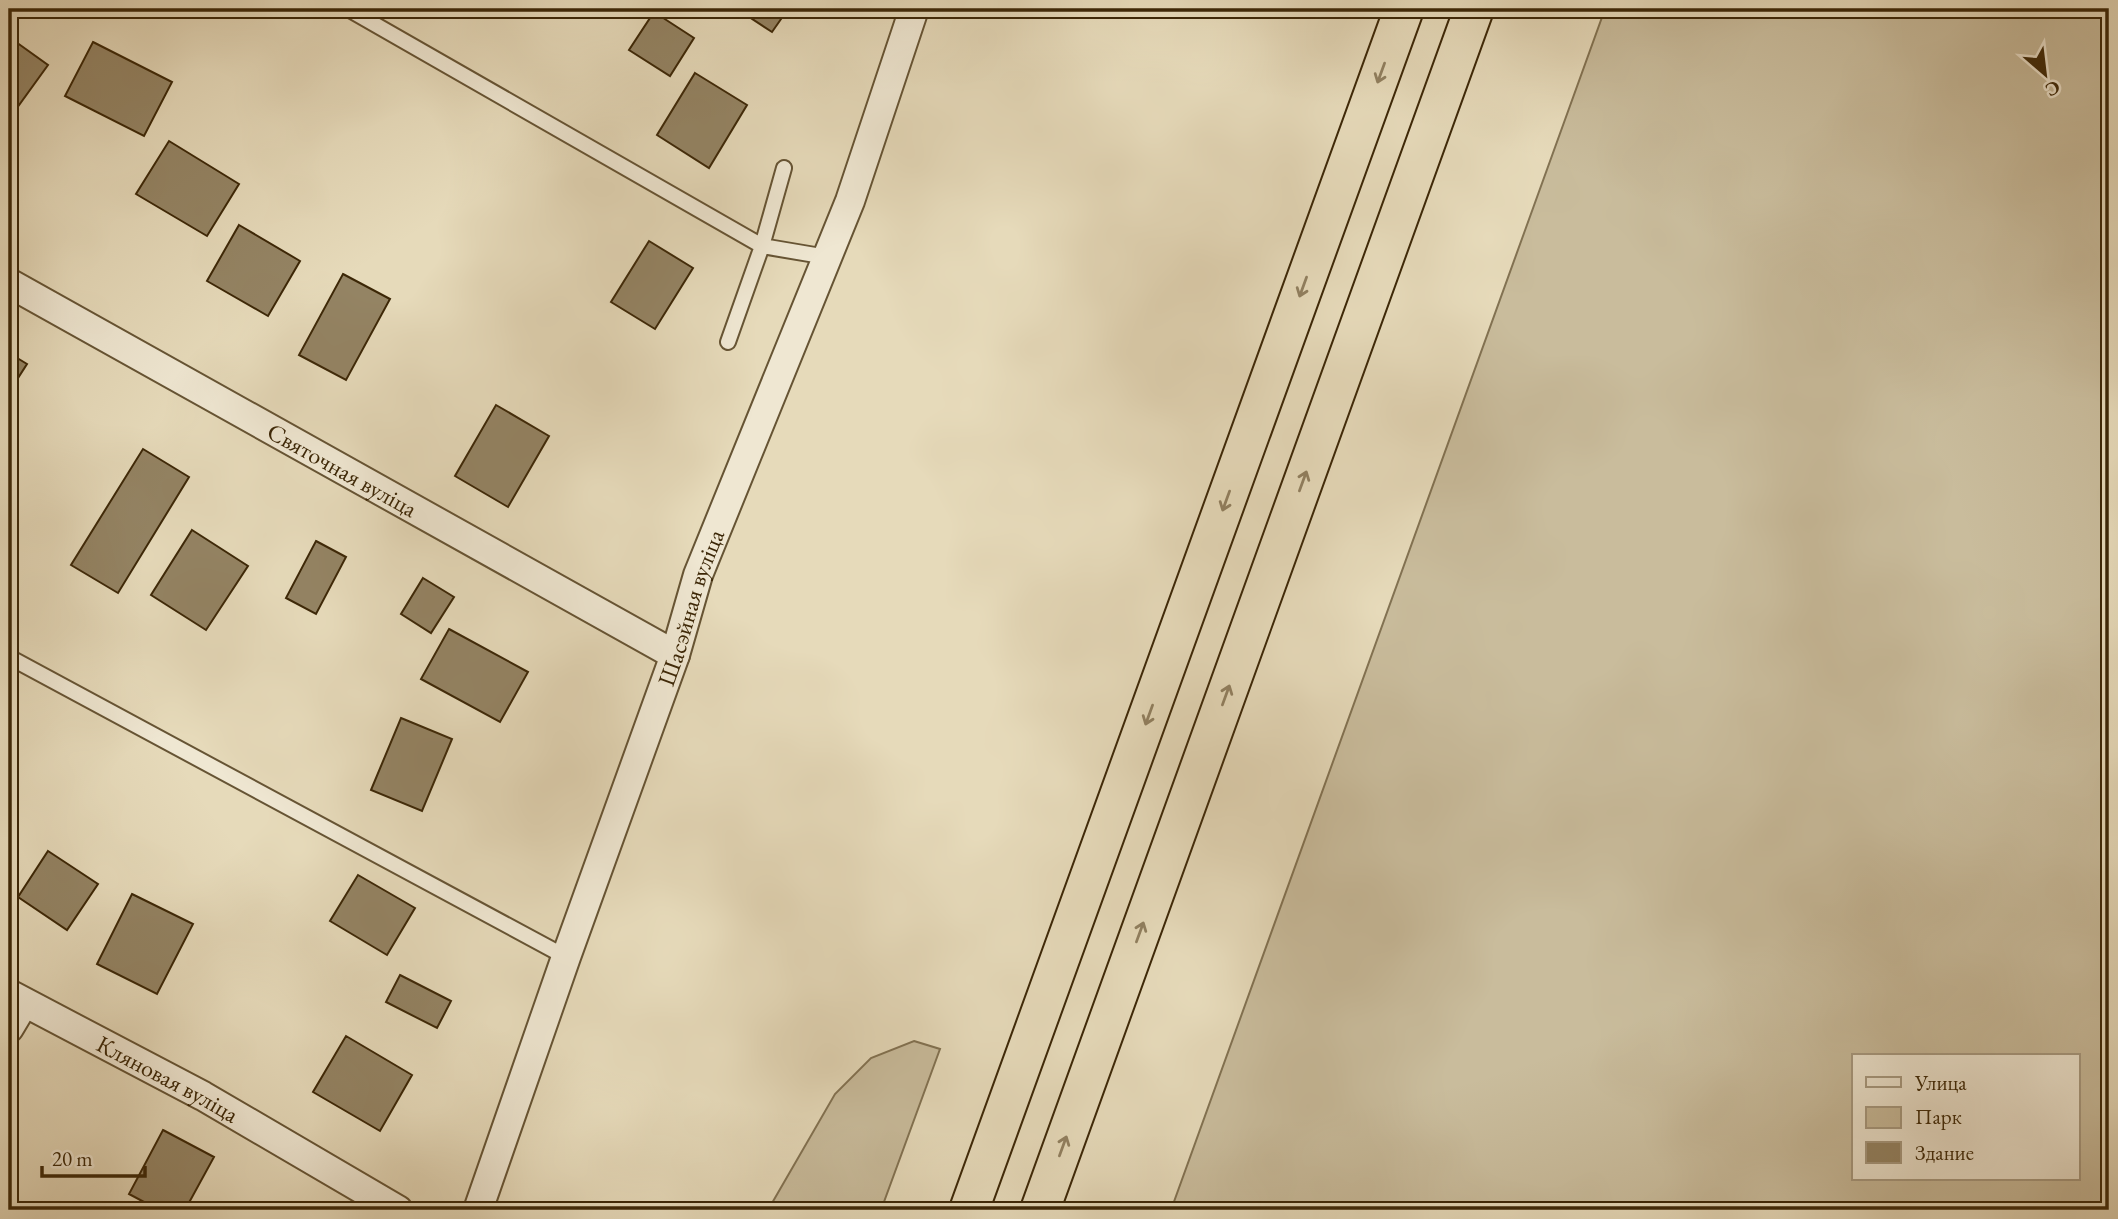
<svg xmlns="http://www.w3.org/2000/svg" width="2118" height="1219" viewBox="0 0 2118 1219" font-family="'EB Garamond',serif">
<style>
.green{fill:#c9bc9c;stroke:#827252;stroke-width:2;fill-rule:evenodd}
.building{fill:#948464;stroke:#3c2707;stroke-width:2}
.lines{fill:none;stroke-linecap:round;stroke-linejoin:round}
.lane-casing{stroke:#665434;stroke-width:18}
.street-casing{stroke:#665434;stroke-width:32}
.highway-casing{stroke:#3c2707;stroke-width:42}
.lane{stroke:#efe7d2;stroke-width:14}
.street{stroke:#efe7d2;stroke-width:28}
.highway{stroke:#e6daba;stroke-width:38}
.oneway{stroke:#918060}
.labels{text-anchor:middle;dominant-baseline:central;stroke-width:5;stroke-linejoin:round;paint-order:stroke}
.street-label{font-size:24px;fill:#3c2707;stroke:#efe7d2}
</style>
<rect width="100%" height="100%" fill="#e6daba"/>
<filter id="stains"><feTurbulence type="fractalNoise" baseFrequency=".00286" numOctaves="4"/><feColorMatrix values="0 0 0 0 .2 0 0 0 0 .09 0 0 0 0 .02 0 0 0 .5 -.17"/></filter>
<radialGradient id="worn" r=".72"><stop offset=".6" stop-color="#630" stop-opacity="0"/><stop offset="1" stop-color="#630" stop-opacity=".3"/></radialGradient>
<path class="green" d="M1605,9H2109V1210H1171ZM1854,1056H2078V1179H1854Z
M914,1041L940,1049L881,1210H768L835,1094L871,1058Z"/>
<path class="building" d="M737,9H788L772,32Z
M654,12L694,38L670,76L629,50Z
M9,37L48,65L14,112L9,108Z
M93,42L172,82L144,136L65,96Z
M695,73L747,105L709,168L657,135Z
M169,141L239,184L207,236L136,194Z
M239,225L300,261L268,316L207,281Z
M649,241L693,268L655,329L611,302Z
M343,274L390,299L346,380L299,355Z
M9,353L27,364L9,392Z
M496,405L549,436L508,507L455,476Z
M143,449L189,477L118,593L71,565Z
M192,530L248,566L206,630L151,595Z
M316,541L346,557L316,614L286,598Z
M423,578L454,597L431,633L401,614Z
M449,629L528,672L500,722L421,679Z
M401,718L452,739L422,811L371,790Z
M48,851L98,884L67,930L18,897Z
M358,875L415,908L387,955L330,921Z
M132,894L193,924L157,994L97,964Z
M400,975L451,1001L437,1028L386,1002Z
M346,1036L412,1075L380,1131L313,1092Z
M163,1130L214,1157L185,1210H159L129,1194Z"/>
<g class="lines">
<g class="lane-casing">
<path id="lane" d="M348,9L762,246L827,257
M728,342L762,246L784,168
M9,657L566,957"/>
</g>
<g class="street-casing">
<g id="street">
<path id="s1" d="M9,283L675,655"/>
<path id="s2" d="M9,994L203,1096L398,1210"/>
<path d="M9,1028L24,1003"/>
<path id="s3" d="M478,1210L566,957L675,655L698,575L850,201L914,9"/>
</g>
</g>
<g class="highway-casing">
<path id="highway" d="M969,1210L1404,9
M1040,1210L1474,9"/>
</g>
<use href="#lane" class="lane"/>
<use href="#street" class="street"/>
<use href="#highway" class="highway"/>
</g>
<defs><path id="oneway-shaft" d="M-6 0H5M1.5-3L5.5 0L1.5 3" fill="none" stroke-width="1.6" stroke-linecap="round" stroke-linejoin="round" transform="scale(1.75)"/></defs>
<g class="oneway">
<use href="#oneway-shaft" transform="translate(1381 73) rotate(110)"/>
<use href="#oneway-shaft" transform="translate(1303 287) rotate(110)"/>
<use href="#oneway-shaft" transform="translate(1303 481) rotate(-70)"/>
<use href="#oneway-shaft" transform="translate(1226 501) rotate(110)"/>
<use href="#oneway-shaft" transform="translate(1226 695) rotate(-70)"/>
<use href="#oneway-shaft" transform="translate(1149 715) rotate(110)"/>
<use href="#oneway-shaft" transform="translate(1140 932) rotate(-70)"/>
<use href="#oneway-shaft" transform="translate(1063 1146) rotate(-70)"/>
</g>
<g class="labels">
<g class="street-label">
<text stroke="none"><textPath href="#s1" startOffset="382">Святочная вуліца</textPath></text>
<text stroke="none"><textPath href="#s3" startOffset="639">Шасэйная вуліца</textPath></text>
<text stroke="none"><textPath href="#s2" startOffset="180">Кляновая вуліца</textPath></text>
</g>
</g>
<rect width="2118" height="1219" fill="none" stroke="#e6daba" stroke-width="35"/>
<rect x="10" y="10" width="2097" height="1198" fill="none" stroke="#3c2707" stroke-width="3.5"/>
<rect x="18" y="18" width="2083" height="1184" fill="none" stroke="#3c2707" stroke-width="2"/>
<rect x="1852" y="1054" width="228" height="126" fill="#efe7d2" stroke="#a79a81" stroke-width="2"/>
<rect x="1866" y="1077" width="35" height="10" fill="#efe7d2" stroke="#a79a81" stroke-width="2"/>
<text x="1915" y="1090" font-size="21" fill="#3c2707">Улица</text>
<rect x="1866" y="1107" width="35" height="21" fill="#c9bc9c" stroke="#a79a81" stroke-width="2"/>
<text x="1915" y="1124" font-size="21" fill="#3c2707">Парк</text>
<rect x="1866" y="1142" width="35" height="21" fill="#948464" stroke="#a79a81" stroke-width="2"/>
<text x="1915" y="1160" font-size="21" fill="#3c2707">Здание</text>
<g transform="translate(2045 74) rotate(152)" stroke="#efe7d2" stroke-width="5" paint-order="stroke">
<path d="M0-5L12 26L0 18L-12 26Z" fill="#3c2707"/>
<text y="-10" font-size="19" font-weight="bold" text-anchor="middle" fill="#3c2707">С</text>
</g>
<path d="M42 1166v10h103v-10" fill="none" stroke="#3c2707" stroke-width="3.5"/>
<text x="52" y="1166" font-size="21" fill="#3c2707" stroke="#efe7d2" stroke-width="5" paint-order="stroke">20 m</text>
<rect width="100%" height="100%" filter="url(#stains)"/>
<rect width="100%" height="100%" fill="url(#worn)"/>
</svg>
